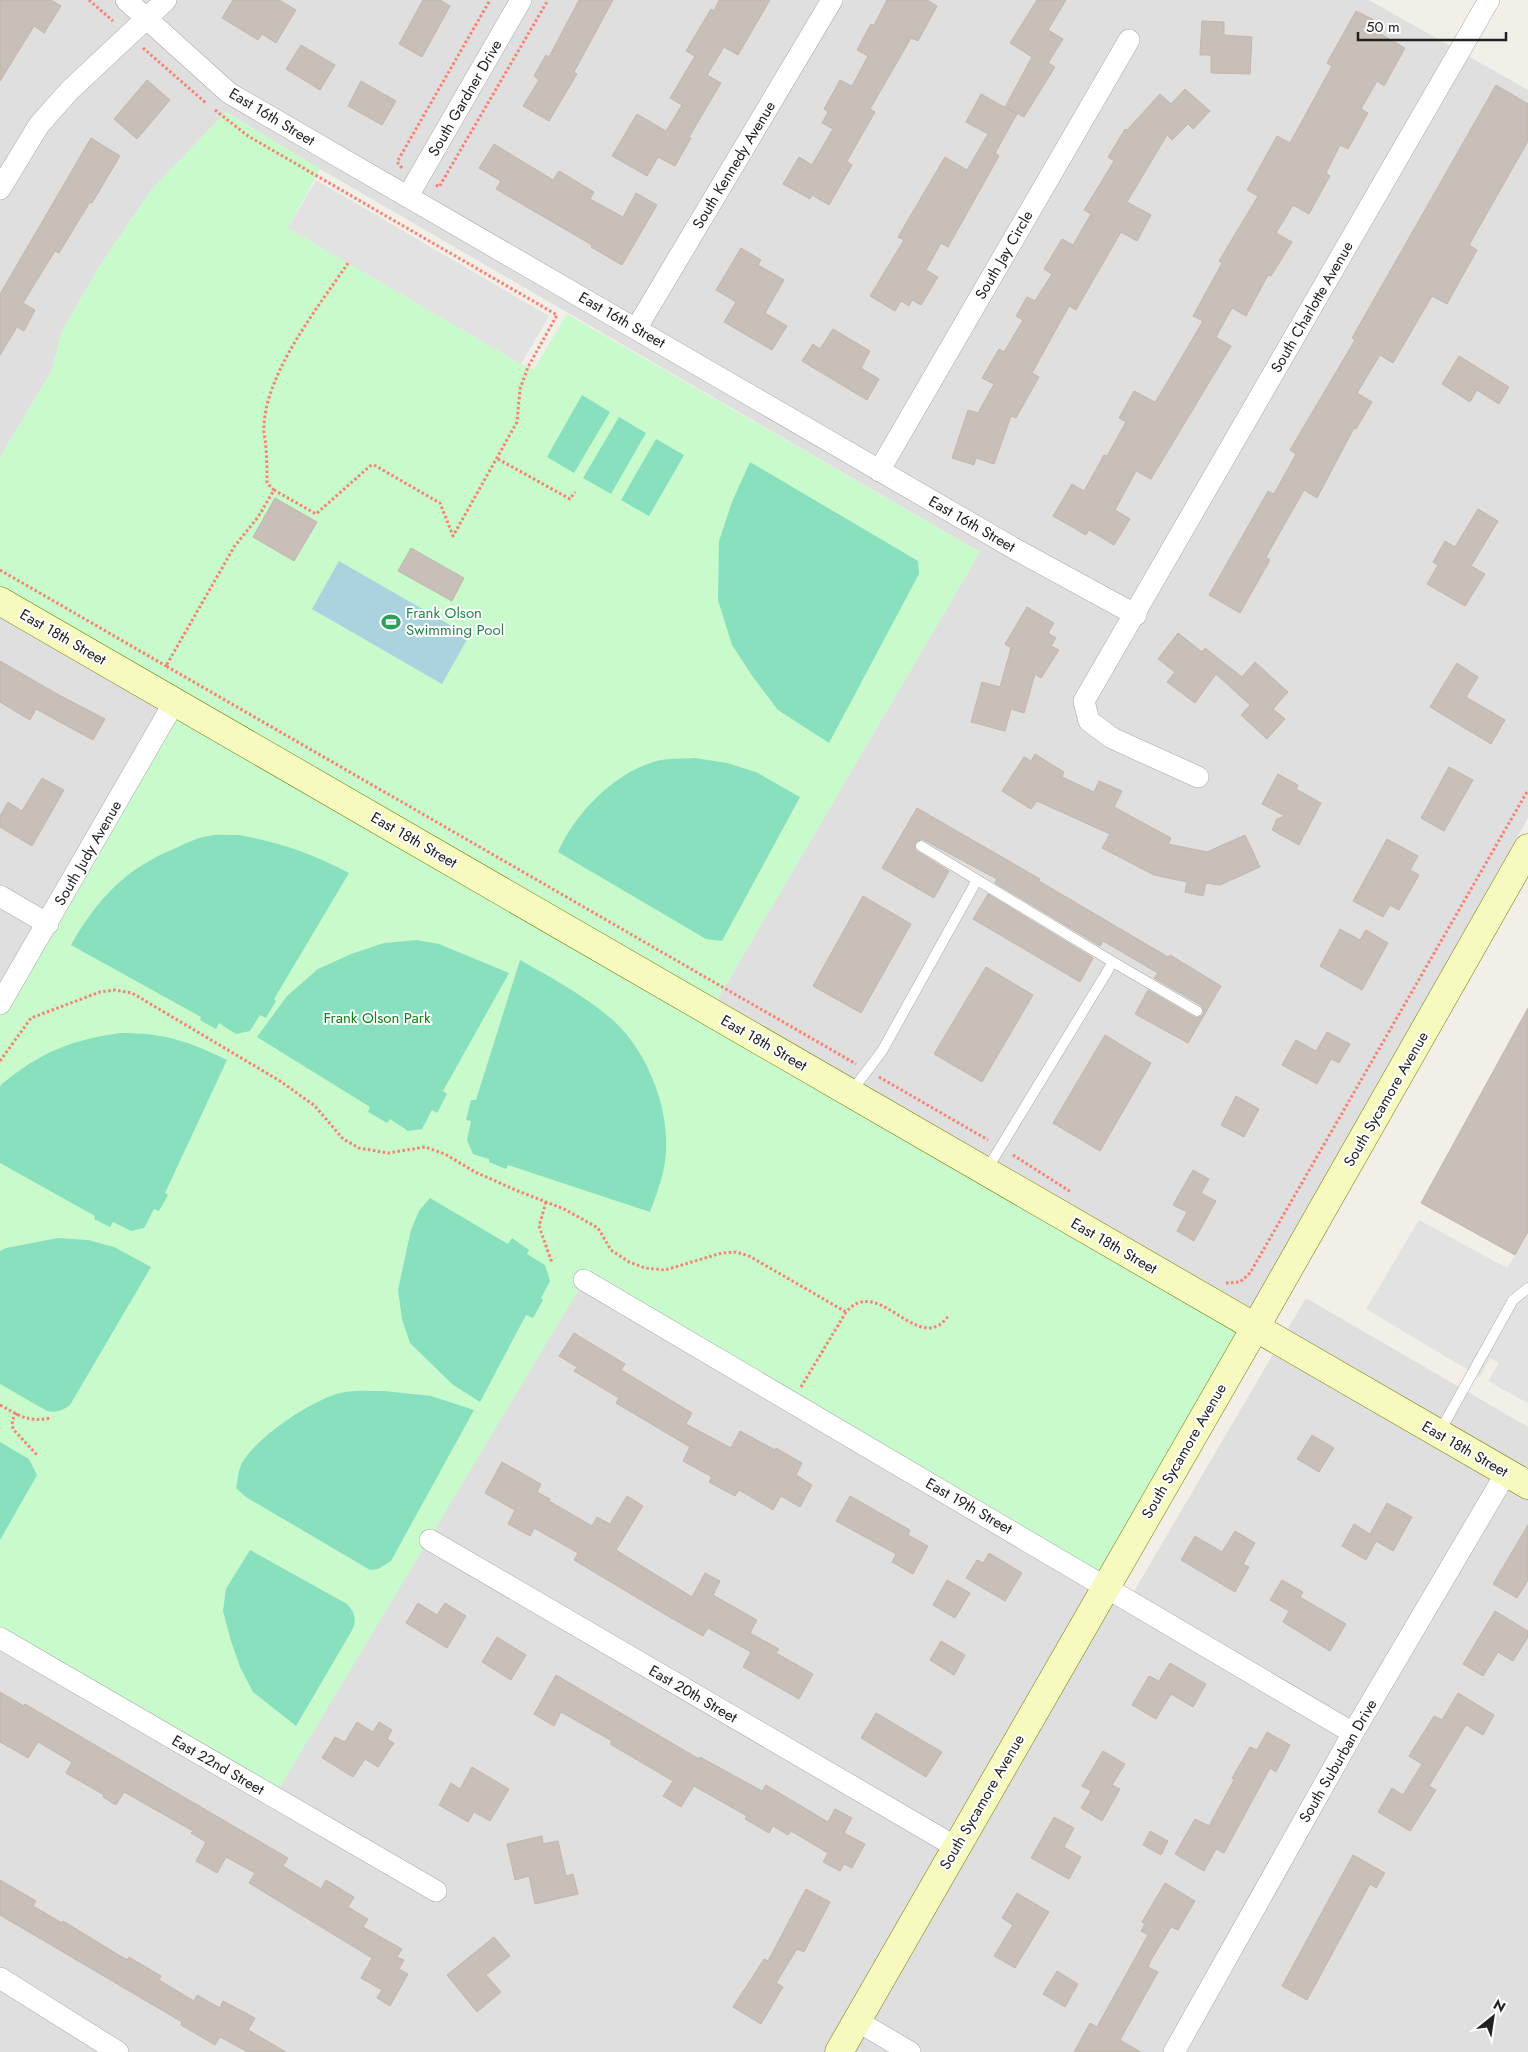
<svg xmlns="http://www.w3.org/2000/svg" width="1528" height="2052" viewBox="0 0 1528 2052" font-family="Jost,sans-serif">
<style>
.residential{fill:#e0dfdf}
.park{fill:#c8facc}
.pitch{fill:#88e0be}
.parking{fill:#e2e2e2}
.water{fill:#aad3df}
.building{fill:#c7bfb8;stroke:#c4b6ab}
.lines{fill:none;stroke-linecap:round;stroke-linejoin:round}
.lane-casing{stroke:#a9a9a9;stroke-width:11}
.street-casing{stroke:#a9a9a9;stroke-width:22}
.secondary-casing{stroke:#707d05;stroke-width:29}
.path{stroke:#fa8072;stroke-width:3;stroke-dasharray:2.5 2.5;stroke-linecap:butt}
.lane{stroke:#fff;stroke-width:10}
.street{stroke:#fff;stroke-width:21}
.secondary{stroke:#f7fabf;stroke-width:28}
.labels{text-anchor:middle;dominant-baseline:central;stroke-width:4;stroke-linejoin:round;paint-order:stroke}
.street-label{font-size:15px;fill:#222;stroke:#fff}
.leisure-label{font-size:15px;fill:#27864d;stroke:#fff;text-anchor:start}
.park-label{font-size:15px;fill:#0c8416;stroke:#fff}
</style>
<rect width="100%" height="100%" fill="#f2efe9"/>
<path class="residential" d="M0,0H1369L1528,90V818L1244,1322L710,1012L980,552L320,169L226,112L152,189L99,267L62,331L52,370L0,457Z
M0,587L175,701L0,1002Z
M584,1280L1126,1605L1306,1298L1528,1427V2052H0V1638Z"/>
<path class="park" d="M226,112L320,169L288,228L521,364L534,369L567,314L980,552L710,1012L1255,1328L1106,1586L584,1281L274,1797L0,1638V1002L175,701L0,587V457L52,370L62,331L99,267L152,189Z"/>
<path class="pitch" d="M582,395L610,412L574,473L547,457Z
M619,417L646,433L611,494L583,478Z
M656,439L684,455L649,516L621,500Z
M750,462L918,561L919,574L829,743L778,710L753,677L732,645L718,600L719,541L732,502Z
M695,758L727,763L756,772L800,797L722,941L706,939L558,852C576,812 616,770 661,760C671,758 684,759 695,758Z
M239,835C281,843 311,853 349,873L274,999L276,1001L266,1018L260,1015L250,1031L236,1034L219,1023L216,1029L200,1020L201,1017L71,945C97,899 126,868 176,848C186,843 197,838 208,836C218,834 229,835 239,835Z
M417,940L439,944L509,973L443,1091L447,1094L437,1113L432,1110L422,1129L408,1131L390,1119L387,1123L368,1112L370,1107L257,1037L287,996L318,969L351,954L384,943Z
M520,960C552,978 587,997 615,1022C649,1054 672,1114 665,1161C663,1178 656,1195 650,1212L508,1165L506,1169L489,1162V1159L473,1154L467,1140L471,1121L466,1120L471,1100H476Z
M121,1033C164,1033 188,1041 227,1060L165,1193L168,1195L159,1211L154,1209L144,1228L131,1231L113,1222L110,1227L94,1219L95,1216L0,1163V1087L2,1084C39,1053 73,1039 121,1033Z
M430,1198L508,1244L512,1238L529,1250L527,1254L545,1265L550,1281L541,1298L543,1300L533,1318L526,1315L480,1402L452,1384L410,1343L402,1319L398,1290L411,1230L419,1211Z
M58,1238L88,1240L114,1247L151,1267L70,1405C62,1411 56,1413 47,1411L0,1384V1251L6,1248Z
M384,1391L431,1396L474,1410L391,1561L378,1569L370,1570L246,1497L236,1488C238,1481 238,1471 241,1465C253,1439 317,1396 345,1392C358,1390 371,1391 384,1391Z
M0,1442L29,1459L37,1475L0,1540Z
M250,1550L347,1604C356,1613 357,1622 351,1632L296,1726L253,1692L240,1667L231,1641L223,1611L226,1589Z"/>
<path class="parking" d="M316,180L549,316L521,364L288,228Z
M1419,1220L1507,1268L1528,1235V1403L1488,1381L1499,1363L1490,1358L1480,1377L1366,1309Z"/>
<path class="water" d="M339,561L469,636L442,684L312,609Z"/>
<path class="building" d="M0,0H51L61,6L44,33L34,26L0,81Z
M233,0H279L296,10L276,43L262,34L258,40L222,18Z
M423,0H440L450,6L422,57L399,44Z
M579,0H613L574,72L577,74L549,121L523,106L539,80L534,76L546,55L549,57Z
M719,0H770L738,55L724,47L707,75L721,83L689,137L691,138L675,166L658,157L647,176L612,156L637,114L666,131L682,105L670,98L695,56L686,51L711,9L714,11Z
M887,0H927L937,6L918,41L911,38L870,109L875,112L847,161L852,165L829,205L812,195L810,199L783,184L799,157L812,165L833,129L822,123L828,112L824,109L840,80L852,86L868,56L857,50L871,24L874,25Z
M1037,0H1066L1048,30L1063,39L1048,63L1055,67L1024,117L1005,107L1032,57L1010,43Z
M1356,11L1382,24L1377,32L1405,48L1384,86L1377,81L1361,109L1368,113L1348,149L1340,145L1326,173L1330,176L1309,214L1293,205L1276,233L1292,242L1271,276L1268,275L1246,316L1232,308L1216,337L1231,346L1151,479L1136,471L1115,510L1130,519L1114,545L1089,530L1086,535L1053,516L1072,484L1084,491L1104,455L1107,456L1126,422L1119,418L1134,391L1155,402L1159,396L1203,321L1193,316L1222,263L1219,261L1258,196L1247,190L1277,136L1290,143L1332,66L1327,63Z
M1202,21L1224,22V35L1252,37L1250,74L1211,73V55H1200Z
M301,45L335,65L320,90L286,69Z
M147,80L170,100L137,139L114,119Z
M361,81L396,101L382,125L348,106Z
M1496,85L1528,104V141L1469,245L1477,250L1447,304L1432,296L1393,363L1380,355L1357,393L1372,402L1356,429L1354,428L1317,498L1304,490L1266,557L1270,560L1240,613L1209,595L1268,491L1274,494L1296,454L1290,450L1355,340L1352,338Z
M1185,89L1210,111L1193,129L1188,124L1172,140L1167,135L1127,202L1151,215L1137,241L1121,232L1076,310L1069,306L1032,373L1039,377L1016,418L1011,416L994,464L976,458L974,465L952,458L968,410L978,413L994,384L982,378L999,349L1004,352L1023,320L1016,316L1027,297L1035,301L1052,274L1044,269L1062,239L1073,245L1091,214L1084,210L1114,161L1108,157L1125,129L1127,130L1160,94L1171,104Z
M981,94L1017,114L995,153L999,156L948,247L941,243L926,270L938,277L921,305L912,300L909,306L901,301L895,311L870,296L904,240L898,237L945,157L967,170L988,134L966,122Z
M91,138L120,156L92,203L90,202L59,253L55,251L23,303L35,310L24,331L17,327L0,355V294Z
M494,144L553,180L559,171L594,192L590,199L623,217L636,193L657,205L622,265L591,247L592,245L496,189L501,181L479,168Z
M741,248L761,260L758,265L784,280L765,313L787,326L772,350L724,322L736,302L716,290Z
M833,329L870,351L861,368L879,379L867,400L802,361L813,344L820,349Z
M1459,356L1509,387L1499,404L1477,390L1470,402L1442,384Z
M275,498L317,522L294,561L253,537Z
M1478,509L1498,521L1471,566L1485,574L1465,606L1427,584L1438,565L1433,562L1445,541L1455,547Z
M411,548L464,578L452,601L398,571Z
M1027,607L1054,623L1048,633L1056,638L1051,646L1059,650L1041,678L1035,674L1024,713L1011,709L1005,731L971,722L982,682L1000,687L1011,648L1005,644Z
M1178,633L1202,652L1205,648L1242,677L1255,662L1288,692L1273,709L1285,719L1267,739L1241,715L1250,705L1216,674L1195,703L1167,682L1175,672L1158,659Z
M0,661L59,695L105,719L93,740L36,709L30,720L0,702Z
M1457,663L1478,677L1466,697L1505,720L1491,744L1430,707Z
M1035,754L1064,772L1062,777L1094,792L1099,781L1122,791L1114,807L1171,838L1168,844L1207,852L1245,835L1260,867L1220,885L1206,883L1203,896L1185,892L1187,882L1154,875L1102,848L1110,834L1037,801L1031,809L1002,791L1024,757L1031,761Z
M1449,767L1473,780L1444,831L1421,818Z
M1278,774L1298,785L1296,789L1321,803L1299,845L1272,830L1277,819L1285,816L1262,804Z
M42,778L64,790L32,846L0,827V816L8,802L22,811Z
M917,808L1040,879L1039,881L1168,957L1170,955L1221,986L1188,1043L1135,1014L1148,990L1194,1017L1197,1018L1203,1015L1204,1011L1201,1005L1154,978L1158,973L1103,941L1100,946L995,883L997,879L922,839L915,843V850L949,871L934,898L882,868Z
M1387,839L1418,856L1410,870L1419,875L1399,910L1390,905L1383,917L1353,901Z
M988,894L1093,958L1080,982L973,919Z
M863,896L911,924L861,1013L813,986Z
M1340,929L1360,940L1366,930L1388,943L1362,990L1320,966Z
M986,967L1033,995L982,1082L934,1054Z
M1528,1008V1232L1515,1255L1421,1203Z
M1327,1032L1350,1044L1339,1063L1331,1059L1317,1084L1282,1065L1296,1040L1316,1051Z
M1105,1035L1151,1063L1100,1151L1053,1123Z
M1236,1096L1259,1109L1244,1137L1221,1125Z
M1193,1170L1209,1179L1201,1193L1216,1201L1194,1241L1177,1231L1187,1212L1173,1205Z
M574,1333L625,1364L621,1370L692,1413L686,1424L731,1448L740,1431L775,1450L776,1448L802,1463L796,1475L812,1485L800,1507L781,1496L773,1510L739,1490L735,1496L709,1482L712,1477L683,1461L690,1447L616,1403L619,1398L574,1371L577,1367L559,1356Z
M1312,1435L1334,1448L1319,1472L1297,1459Z
M502,1462L541,1484L537,1492L550,1499L549,1501L592,1526L597,1517L610,1524L627,1496L643,1506L616,1550L692,1597L705,1573L720,1581L713,1595L757,1620L750,1633L779,1649L776,1653L813,1674L799,1699L743,1667L751,1652L708,1628L703,1636L671,1618L574,1560L578,1553L534,1528L530,1536L508,1524L515,1510L485,1493Z
M850,1496L910,1530L908,1535L928,1546L913,1574L892,1562L896,1554L836,1521Z
M1387,1503L1412,1517L1393,1551L1376,1541L1366,1560L1342,1546L1354,1524L1370,1534Z
M1528,1525V1580L1517,1598L1493,1584Z
M1235,1531L1255,1543L1243,1564L1249,1567L1235,1592L1181,1560L1195,1536L1222,1552Z
M989,1553L1022,1573L1005,1601L966,1578L977,1560L983,1563Z
M947,1580L970,1593L955,1618L933,1605Z
M1282,1580L1303,1592L1300,1597L1346,1624L1330,1651L1283,1622L1289,1611L1270,1600Z
M418,1603L437,1615L445,1603L466,1616L447,1648L406,1623Z
M1495,1611L1528,1631V1637L1513,1661L1498,1652L1483,1676L1463,1664Z
M497,1637L526,1655L511,1680L482,1662Z
M941,1641L965,1655L954,1675L930,1660Z
M1170,1663L1206,1684L1193,1707L1171,1694L1156,1719L1132,1705L1149,1676L1159,1681Z
M556,1675L699,1759L700,1757L762,1791L766,1785L828,1822L835,1809L852,1818L844,1833L865,1844L852,1868L844,1864L840,1871L823,1862L828,1853L791,1831L788,1835L773,1826L769,1833L745,1819L747,1816L694,1786L681,1807L663,1796L673,1781L610,1744L612,1741L561,1712L554,1726L534,1714Z
M0,1692L24,1706L25,1704L288,1858L283,1866L321,1889L326,1880L354,1897L348,1907L368,1919L363,1927L402,1949L397,1957L404,1960L399,1969L408,1974L390,2006L377,1998L382,1990L361,1978L372,1958L249,1883L255,1873L226,1857L217,1873L196,1861L206,1842L191,1833L193,1831L124,1792L116,1805L103,1797L104,1795L66,1773L72,1762L38,1742L28,1758L0,1742Z
M1458,1693L1494,1715L1483,1735L1466,1725L1429,1786L1436,1790L1410,1831L1378,1812L1392,1788L1403,1795L1422,1764L1409,1756L1434,1716L1442,1720Z
M876,1713L942,1752L926,1777L861,1738Z
M357,1722L373,1732L379,1722L392,1730L387,1739L394,1743L378,1767L365,1759L353,1777L322,1758L335,1737L345,1742Z
M1267,1732L1290,1745L1276,1772L1270,1768L1224,1853L1216,1849L1204,1871L1175,1854L1195,1819L1209,1826L1234,1780L1232,1778L1250,1747L1257,1750Z
M1103,1751L1125,1764L1112,1785L1120,1789L1102,1821L1081,1808L1091,1791L1082,1786Z
M472,1767L509,1789L490,1821L474,1812L468,1822L439,1805L451,1783L460,1789Z
M1054,1817L1074,1828L1064,1847L1081,1857L1069,1879L1031,1858Z
M1150,1831L1168,1841L1161,1855L1143,1845Z
M542,1836L543,1844L558,1841L566,1876L573,1874L578,1894L535,1904L529,1876L515,1880L507,1844Z
M1353,1855L1385,1873L1376,1888L1370,1884L1307,2000L1282,1986Z
M0,1880L36,1901L33,1906L62,1923L63,1921L127,1960L129,1957L161,1976L159,1980L194,2001L197,1995L220,2008L223,2001L255,2018L248,2030L286,2052H248L220,2037L215,2045L181,2025L182,2022L0,1915Z
M1165,1883L1195,1901L1178,1930L1171,1927L1151,1960L1148,1967L1158,1972L1120,2040L1141,2052H1074L1090,2023L1097,2027L1148,1935L1141,1931L1145,1924L1142,1922Z
M806,1889L830,1902L804,1952L797,1949L776,1983L783,1987L761,2024L733,2007L764,1959L768,1961Z
M1017,1893L1049,1912L1015,1968L994,1956L1013,1925L1002,1918Z
M494,1937L510,1956L486,1975L501,1992L477,2012L447,1975Z
M1057,1971L1078,1984L1065,2007L1043,1994Z"/>
<g class="lines">
<g class="lane-casing">
<path id="lane" d="M921,846L1113,962L986,1171
M1113,962L1197,1011
M851,1092L882,1051L977,880
M1439,1433L1513,1300L1528,1288"/>
</g>
<g class="street-casing">
<path id="street" d="M126,0L229,93L1015,549L1136,615
M0,189L39,125L69,91L166,0
M408,196L521,0
M636,329L832,0
M879,471L1129,40
M1198,777L1112,738L1089,721L1084,701L1489,0
M0,896L48,924
M0,1004L175,701
M584,1280L1353,1733
M430,1540L956,1847
M0,1638L436,1891
M0,1978L118,2052
M857,2021L910,2052
M1174,2052L1353,1733L1506,1473"/>
</g>
<g class="secondary-casing">
<path id="secondary" d="M0,601L1528,1485
M839,2052L1255,1328L1528,848"/>
</g>
<path class="path" d="M89,0L113,21
M143,48L206,103
M215,110L248,136L557,315L528,367L520,389L517,422L453,536L440,503L374,465L370,466L316,514L274,490L258,517L234,547L166,666L856,1064
M402,168L397,162L490,0
M436,185L439,187L548,0
M498,459L570,499L575,492
M274,490L267,483C267,472 267,460 266,449C266,441 263,433 264,426C266,372 319,306 348,263
M0,570L166,666L165,667
M0,1061L31,1018L100,992L115,990L132,993L280,1081L315,1106L343,1139L359,1148L388,1153L425,1147L445,1154L475,1172L518,1191L564,1209L598,1228L611,1250L629,1262L645,1268L665,1270L722,1253L736,1252L749,1256L846,1312
M879,1077L988,1140
M1013,1155L1071,1192
M546,1202L539,1226L552,1263
M1226,1283L1240,1282L1250,1273L1528,790
M801,1387L846,1312C876,1277 910,1342 939,1325C942,1324 945,1319 948,1317
M0,1405C18,1415 29,1423 50,1418
M17,1413L12,1420L13,1429L37,1455"/>
<use href="#lane" class="lane"/>
<use href="#street" class="street"/>
<use href="#secondary" class="secondary"/>
</g>
<defs>
<g id="stadium-bare" transform="scale(1.5)"><path d="M0-5a6.5 5 0 1 0 0 10a6.5 5 0 1 0 0-10ZM-3.5-1.8h7v3.6h-7Z" fill="#2e9e5b" stroke="#fff" stroke-width="2.5" paint-order="stroke"/></g>
</defs>
<g fill-rule="evenodd">
<use href="#stadium-bare" x="391" y="622"/>
</g>
<g class="labels">
<g class="street-label">
<text transform="translate(465 98) rotate(-60)">South Gardner Drive</text>
<text transform="translate(272 117) rotate(31)">East 16th Street</text>
<text transform="translate(734 165) rotate(-59)">South Kennedy Avenue</text>
<text transform="translate(1004 255) rotate(-60)">South Jay Circle</text>
<text transform="translate(1312 307) rotate(-60)">South Charlotte Avenue</text>
<text transform="translate(622 320) rotate(30)">East 16th Street</text>
<text transform="translate(972 524) rotate(30)">East 16th Street</text>
<text transform="translate(63 637) rotate(30)">East 18th Street</text>
<text transform="translate(414 840) rotate(30)">East 18th Street</text>
<text transform="translate(88 853) rotate(-60)">South Judy Avenue</text>
<text transform="translate(764 1043) rotate(30)">East 18th Street</text>
<text transform="translate(1386 1099) rotate(-60)">South Sycamore Avenue</text>
<text transform="translate(1114 1246) rotate(30)">East 18th Street</text>
<text transform="translate(1465 1449) rotate(30)">East 18th Street</text>
<text transform="translate(1184 1451) rotate(-60)">South Sycamore Avenue</text>
<text transform="translate(969 1506) rotate(30)">East 19th Street</text>
<text transform="translate(693 1694) rotate(30)">East 20th Street</text>
<text transform="translate(1338 1761) rotate(-60)">South Suburban Drive</text>
<text transform="translate(218 1765) rotate(30)">East 22nd Street</text>
<text transform="translate(982 1802) rotate(-60)">South Sycamore Avenue</text>
</g>
<g class="leisure-label">
<text x="406" y="613">Frank Olson<tspan x="406" dy="17">Swimming Pool</tspan></text>
</g>
<g class="park-label">
<text x="377" y="1018">Frank Olson Park</text>
</g>
</g>
<g transform="translate(1493 2017) rotate(30)" stroke="#ffffff" stroke-width="4" paint-order="stroke">
<path d="M0-4L9 19L0 12L-9 19Z" fill="#222222"/>
<text y="-8" font-size="14" font-weight="bold" text-anchor="middle" fill="#222222">N</text>
</g>
<path d="M1358 32v8h148v-8" fill="none" stroke="#222222" stroke-width="2.5"/>
<text x="1366" y="32" font-size="15" fill="#222222" stroke="#ffffff" stroke-width="4" paint-order="stroke">50 m</text>
</svg>
